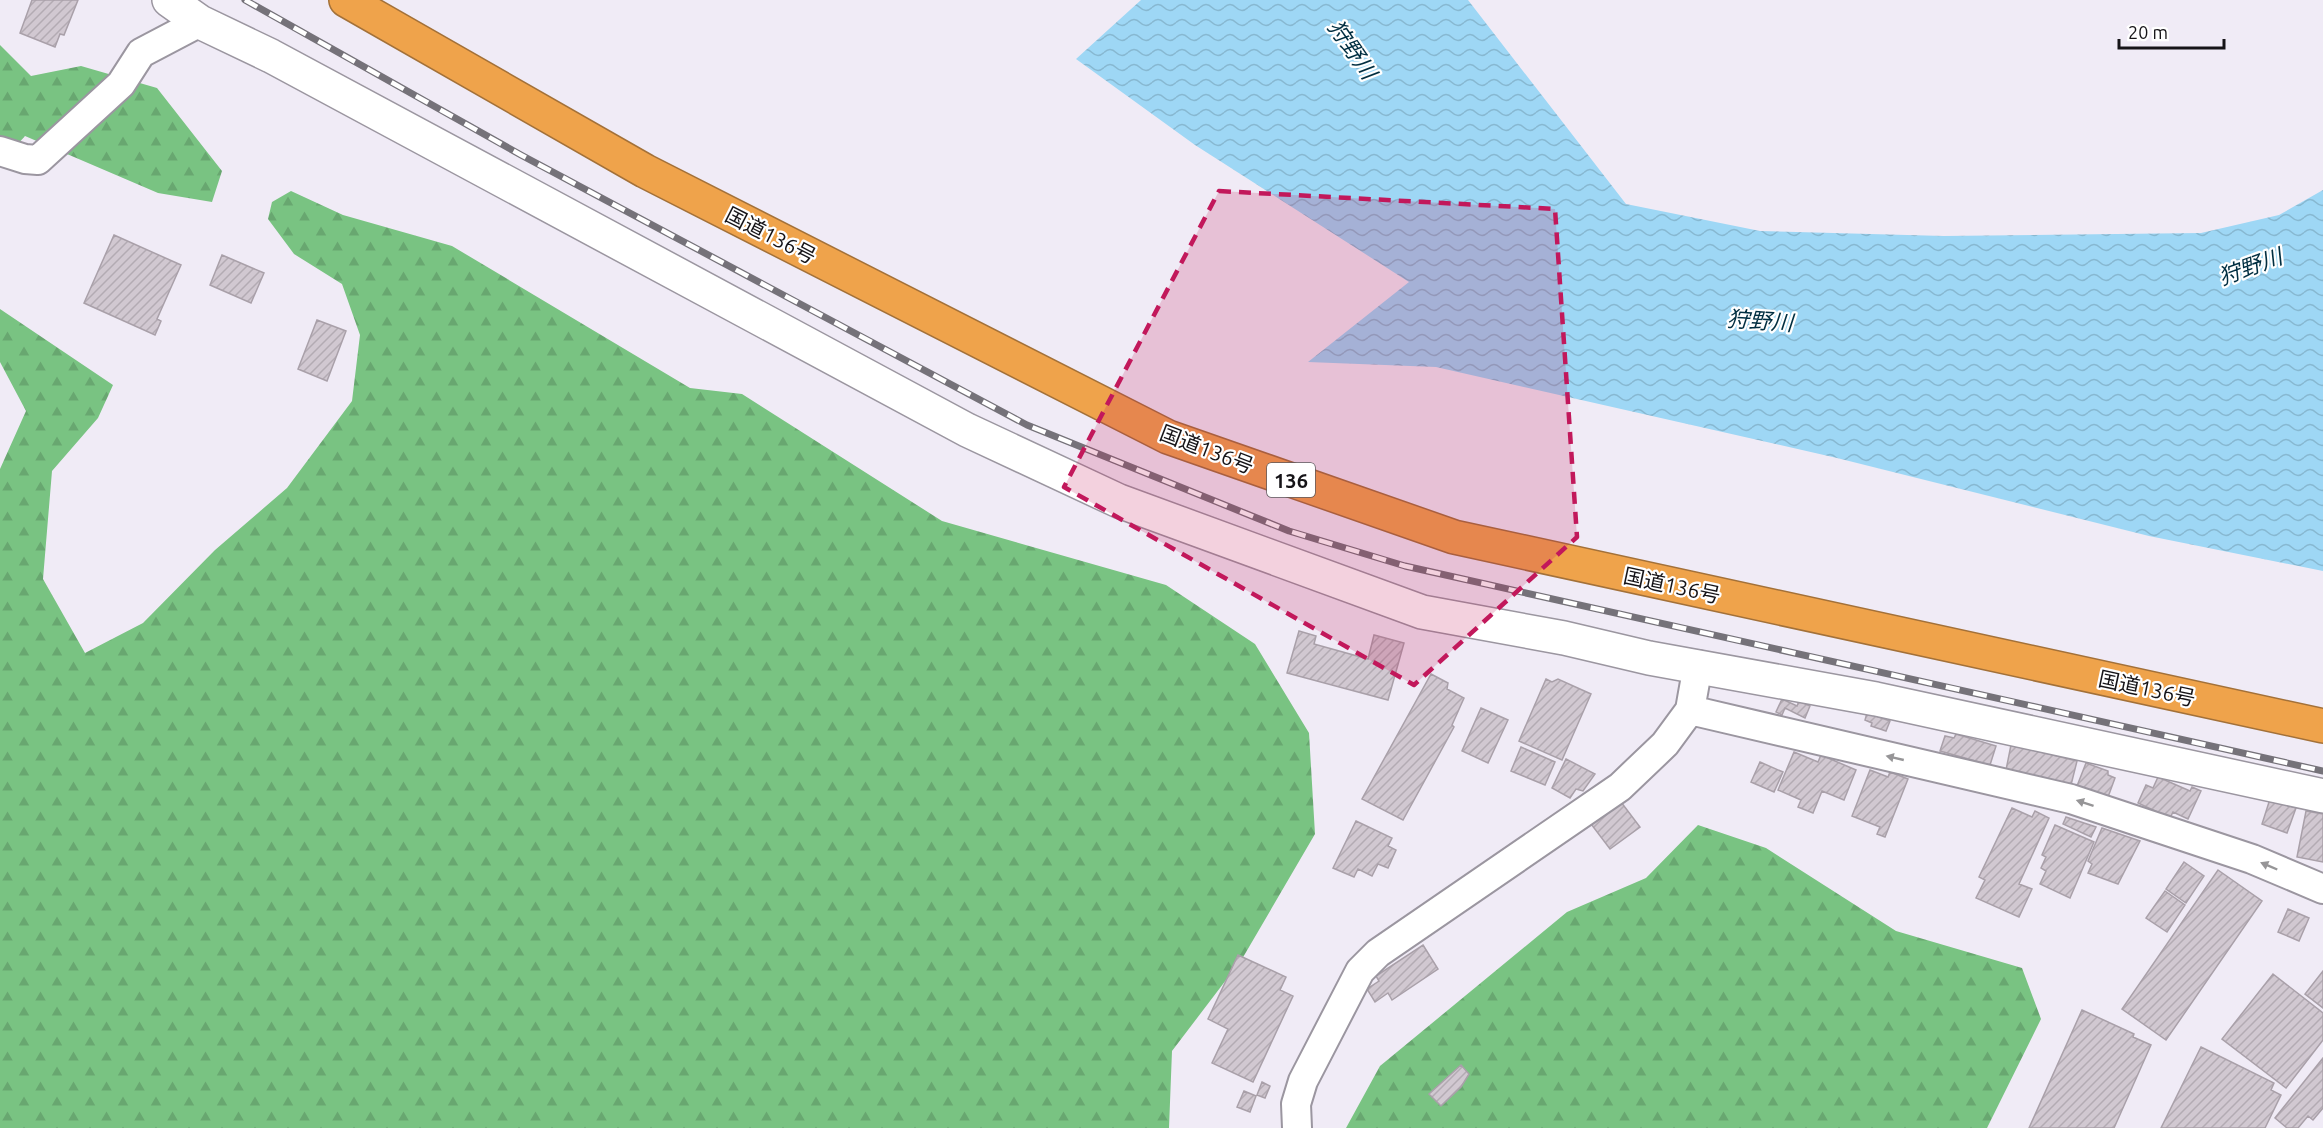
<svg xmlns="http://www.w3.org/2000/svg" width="2323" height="1128" viewBox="0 0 2323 1128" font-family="Ubuntu,'Noto Sans JP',sans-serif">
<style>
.forest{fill:url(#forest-firs)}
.water{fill:url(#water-waves)}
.building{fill:url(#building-hatch);stroke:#a9a0a9;stroke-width:1.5}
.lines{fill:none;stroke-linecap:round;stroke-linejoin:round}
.street-casing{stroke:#9b96a0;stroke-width:32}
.secondary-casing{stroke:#9b96a0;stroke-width:36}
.highway-casing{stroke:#a37139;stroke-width:36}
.street{stroke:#fff;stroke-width:28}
.secondary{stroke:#fff;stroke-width:33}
.highway{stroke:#efa34b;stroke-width:33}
.rail-casing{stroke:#757279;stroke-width:7}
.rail{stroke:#fff;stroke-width:4.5;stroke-dasharray:14;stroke-linecap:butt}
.oneway{fill:#969597}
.marked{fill:#c2185b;fill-opacity:0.2;stroke:#c2185b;stroke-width:4.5;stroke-dasharray:12 8;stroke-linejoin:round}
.labels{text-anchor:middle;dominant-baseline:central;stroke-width:4.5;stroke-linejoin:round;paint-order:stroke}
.shield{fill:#fff;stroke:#5c5a5d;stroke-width:1.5}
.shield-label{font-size:20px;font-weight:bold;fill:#161418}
.street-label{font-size:21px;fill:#161418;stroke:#fff}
.water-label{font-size:22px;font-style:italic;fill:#002e41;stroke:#fff}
</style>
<defs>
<pattern id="forest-firs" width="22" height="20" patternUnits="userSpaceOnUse" patternTransform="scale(1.5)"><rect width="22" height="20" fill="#79c382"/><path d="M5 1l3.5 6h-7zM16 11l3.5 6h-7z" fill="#68a770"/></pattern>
<pattern id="water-waves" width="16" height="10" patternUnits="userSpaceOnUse" patternTransform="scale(1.5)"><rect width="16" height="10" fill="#9ed7f5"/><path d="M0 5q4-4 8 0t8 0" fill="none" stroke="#87b8d1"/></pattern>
<pattern id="building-hatch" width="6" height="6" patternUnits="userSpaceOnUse" patternTransform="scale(1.5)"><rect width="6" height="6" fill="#d1c8d1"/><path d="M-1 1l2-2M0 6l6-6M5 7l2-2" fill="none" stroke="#b3abb3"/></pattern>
</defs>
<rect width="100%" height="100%" fill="#f0ebf6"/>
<path class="forest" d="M0,45L31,76L81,66L157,88L222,171L212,202L158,193L25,136L0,164Z
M291,191L343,215L452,246L690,388L742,394L942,521L1166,585L1255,644L1309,733L1315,834L1242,959L1172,1051L1169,1128H0V469L26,411L0,362V309L113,385L98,418L52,471L43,579L85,653L143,623L215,550L287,488L352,401L360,335L342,284L294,254L268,219L272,202Z
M1698,825L1766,848L1896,931L2022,968L2041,1019L1987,1128H1346L1380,1066L1567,912L1646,878Z"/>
<path class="water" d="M1141,0H1468L1626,204L1760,231L1944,236L2201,233L2279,215L2323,190V571L2149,536L1837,458L1436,367L1308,362L1409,282L1195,145L1076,59Z"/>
<path class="building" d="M32,0H78L64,35L60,34L55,47L20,33Z
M114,235L181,265L157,319L161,321L155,335L84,303Z
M222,255L264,273L251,303L210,285Z
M317,320L346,331L327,381L298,369Z
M1299,631L1316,636L1314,644L1368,659L1374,635L1404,643L1388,700L1287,673Z
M1431,674L1448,683L1447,689L1464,698L1452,725L1454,727L1403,820L1362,799Z
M1546,679L1552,682L1558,679L1591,694L1562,760L1519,741Z
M1782,699L1797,706L1799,701L1810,706L1805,718L1785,708L1782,715L1776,712Z
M1481,708L1508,720L1488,763L1462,751Z
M1867,713L1890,721L1886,731L1871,726L1872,723L1865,720Z
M1956,734L1996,746L1990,765L1940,751L1945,736L1954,738Z
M2011,745L2077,761L2071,785L2006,770Z
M1521,747L1555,762L1545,785L1511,771Z
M1794,752L1818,762L1821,755L1856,770L1844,800L1822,791L1813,813L1798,807L1801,800L1778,790Z
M1566,759L1595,774L1583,791L1576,789L1570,798L1552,788Z
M1760,762L1783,772L1774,792L1751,782Z
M2086,763L2108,771V775L2115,778L2108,797L2077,786Z
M1870,770L1888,777L1890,772L1908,779L1885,837L1877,834L1880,827L1852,816Z
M2158,777L2190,791L2192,787L2201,791L2188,819L2173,812L2170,818L2138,803L2146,785L2153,788Z
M2270,799L2296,808L2287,833L2262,824Z
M1621,802L1640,827L1610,849L1591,824Z
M2012,808L2032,817L2035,811L2049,818L2019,884L2032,889L2019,917L1976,898L1985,880L1979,877Z
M2306,811L2323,814V862L2297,857Z
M2066,817L2096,827L2091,837L2063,824Z
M1356,821L1392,838L1388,846L1396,850L1388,868L1378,864L1372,876L1358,869L1354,877L1333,868Z
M2055,825L2094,842L2070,898L2040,884L2046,871L2041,868L2046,857L2042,855Z
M2102,828L2140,841L2118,884L2088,873L2092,864L2088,861Z
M2184,862L2204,876L2186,903L2166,889Z
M2218,870L2262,901L2166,1040L2122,1009Z
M2165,891L2185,905L2167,932L2146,918Z
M2288,909L2309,918L2299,941L2278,932Z
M1423,945L1438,969L1392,1000L1388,993L1375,1002L1367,989L1379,981L1376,976Z
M1238,955L1286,977L1280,990L1293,996L1253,1082L1212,1063L1228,1029L1208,1019Z
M2323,971V1008L2305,994Z
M2273,974L2323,1013V1040L2286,1088L2222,1039Z
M2082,1010L2134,1034L2133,1037L2151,1045L2114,1128H2029Z
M2201,1047L2274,1083L2271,1090L2281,1095L2265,1128H2161Z
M2323,1058V1108L2313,1120L2308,1116L2298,1128H2287L2275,1118Z
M1461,1065L1469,1074L1461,1087L1441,1106L1429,1094Z
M1262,1082L1270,1086L1265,1098L1257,1095Z
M1244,1091L1256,1096L1250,1112L1237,1107Z"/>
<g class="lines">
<g class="street-casing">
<path id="street" d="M0,151L25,159L38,160L121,84L141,53L200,22
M1690,710L2071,799L2252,859L2323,889
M1297,1128L1296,1104L1303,1081L1360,971L1378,953L1620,787L1665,744L1690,710L1698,665"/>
</g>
<g class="secondary-casing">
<path id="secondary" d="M169,0L200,22L271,56L967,430L1119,501L1422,612L1564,638L1649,658L1876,699L2323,796"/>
</g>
<g class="highway-casing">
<path id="highway" d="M346,0L645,171L1168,437L1454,537L2323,726"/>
</g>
<use href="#street" class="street"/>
<use href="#secondary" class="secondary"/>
<use href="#highway" class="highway"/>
<g class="rail-casing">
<path id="rail" d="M245,0L521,155L1027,425L1289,531L1405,566L2323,771"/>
</g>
<use href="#rail" class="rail"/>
</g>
<defs><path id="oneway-solid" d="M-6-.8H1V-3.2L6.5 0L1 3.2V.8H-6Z" transform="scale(1.5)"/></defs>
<g class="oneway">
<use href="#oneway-solid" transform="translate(1895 758) rotate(-167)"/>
<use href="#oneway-solid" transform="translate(2085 803) rotate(-162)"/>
<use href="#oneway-solid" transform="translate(2269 866) rotate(-157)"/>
</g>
<path class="marked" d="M1219,191L1555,209L1577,537L1414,685L1064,487Z"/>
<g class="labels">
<rect class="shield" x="1267" y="463" width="48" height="34" rx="4.5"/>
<g class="shield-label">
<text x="1291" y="480">136</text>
</g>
<g class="street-label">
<text transform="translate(771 235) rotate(27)">国道136号</text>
<text transform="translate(1207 449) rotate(21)">国道136号</text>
<text transform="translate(1672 585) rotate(12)">国道136号</text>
<text transform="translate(2147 688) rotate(12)">国道136号</text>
</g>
<g class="water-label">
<text transform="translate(1353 49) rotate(55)">狩野川</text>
<text transform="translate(2250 266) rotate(-20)">狩野川</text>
<text transform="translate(1760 320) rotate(4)">狩野川</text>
</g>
</g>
<path d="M2119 39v9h105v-9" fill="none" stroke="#161418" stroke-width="3"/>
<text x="2128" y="39" font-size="18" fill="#161418" stroke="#ffffff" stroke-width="4.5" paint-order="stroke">20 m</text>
</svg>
